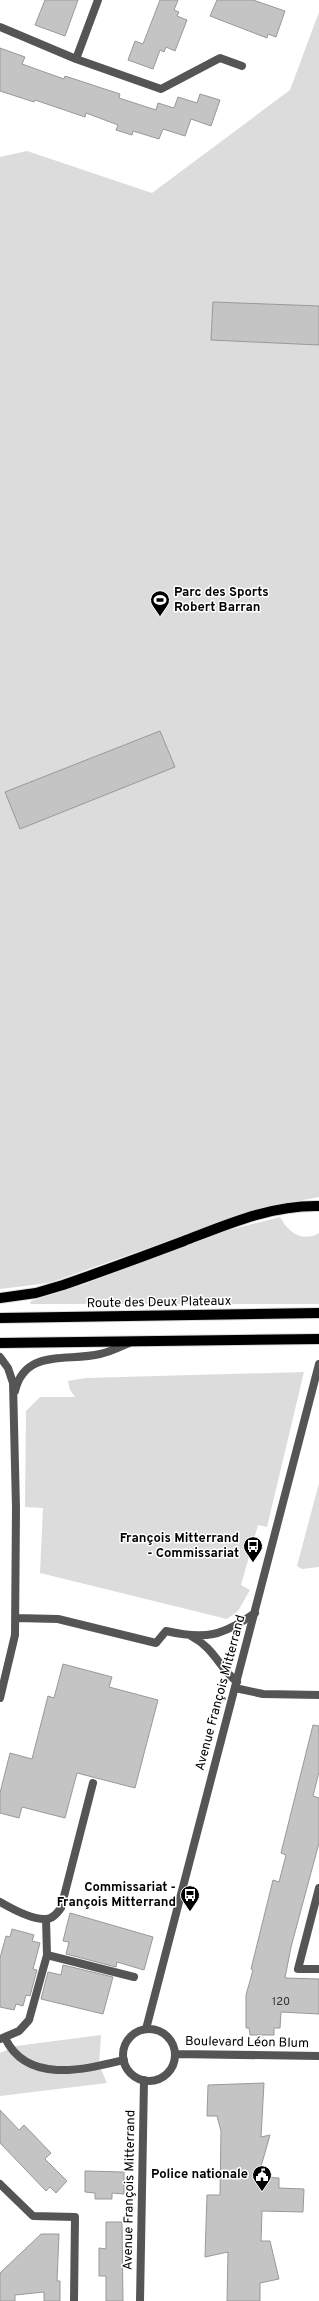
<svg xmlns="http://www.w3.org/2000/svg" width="319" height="2301" viewBox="0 0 319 2301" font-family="Overpass,sans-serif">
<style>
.green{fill:#dcdcdc}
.building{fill:#c4c4c4;stroke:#999}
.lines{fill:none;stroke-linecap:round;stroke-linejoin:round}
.primary-casing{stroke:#dbdbdb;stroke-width:12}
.service{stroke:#555;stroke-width:8}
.minor{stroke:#555;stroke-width:8}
.primary{stroke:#000;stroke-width:10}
.labels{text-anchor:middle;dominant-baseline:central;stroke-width:3;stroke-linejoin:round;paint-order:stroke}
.number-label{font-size:11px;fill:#313131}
.poi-label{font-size:13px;font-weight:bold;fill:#000;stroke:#fff;text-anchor:end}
.street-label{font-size:13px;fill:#000;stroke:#fff}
</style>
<rect width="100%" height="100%" fill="#fff"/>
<path class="green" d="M319,12V1197L262,1208L49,1283L0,1289V157L27,151L152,193L290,90Z
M280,1217C288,1232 302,1243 319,1233V1304H30L31,1301L85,1284L221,1232Z
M304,1372L267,1527L258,1525L241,1585L250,1590L238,1611L227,1619L40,1573L43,1508L25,1507L26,1411L40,1397H75L70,1390L68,1381L86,1378Z
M319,1483V1567L302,1569L297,1566Z
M101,2035L99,2065L107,2083L0,2096V2053L16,2046Z"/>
<path class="building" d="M45,0H78L65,36L35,25Z
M160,0H178L174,10L179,12L177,16L187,20L175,51L166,47L164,52L160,50L153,69L128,60L135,41L143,44Z
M217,0H253L285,11L276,37L268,34L267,38L210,16Z
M0,48L25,57L22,64L64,79L65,76L120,94L119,98L156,110L158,103L174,108L178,97L197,103L200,94L220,100L211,126L191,119L185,136L163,129L159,139L133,131L132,135L116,130L118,125L86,113L85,117L35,100L34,102L0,91Z
M213,302L319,306V345L211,340Z
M160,731L175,767L20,829L5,792Z
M63,1664L112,1677L109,1687L158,1700L135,1788L77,1773L65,1818L22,1807L19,1818L0,1813V1793L10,1753L32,1759L48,1696L54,1698Z
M313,1725L319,1726V1772L313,1796L319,1798V1843L291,1947L285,1978L319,1979V2014L281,2012L280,2028H274V2035H250L249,2028H246V1995L253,1970L251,1969L273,1880L279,1882L286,1855L281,1853Z
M70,1913L153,1937L144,1970L117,1962L116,1967L66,1954L69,1942L63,1941Z
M12,1929L34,1935L32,1941L40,1943L33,1969L37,1970L30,1996L26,1995L23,2006L16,2004L14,2010L0,2007V1958L6,1936L10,1937Z
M63,1965L113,1977L103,2014L41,1999L48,1972L61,1975Z
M264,2083L261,2137L270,2135L258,2177L279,2178V2188L304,2189L303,2212L262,2211L261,2241H270L279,2279L260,2283V2301H227L228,2252L205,2257L207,2195H220L221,2131L217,2116H207L208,2085Z
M0,2110L19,2130L24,2125L51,2153L45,2159L67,2181L56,2193L50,2187L46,2191L0,2143Z
M85,2171L124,2172V2194L112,2193V2199H95V2193L85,2192Z
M106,2222H122L123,2301H106V2276H99V2248L106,2249Z
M41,2234H59L57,2281H60V2301H44V2292L15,2295V2301H0V2273Z"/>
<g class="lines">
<g class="primary-casing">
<path id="primary" d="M0,1298L36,1293L63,1285C104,1271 144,1256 184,1241C228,1224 271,1205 319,1206
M0,1318L319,1313
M0,1343L319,1339"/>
</g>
<path class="service" d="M0,1357L8,1368L13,1383L16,1508L15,1635L0,1698
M15,1391C25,1348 68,1362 100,1354C110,1352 120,1347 129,1343
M16,1618L58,1619L156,1643L166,1631C206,1640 222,1636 255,1613
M191,1636C214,1648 218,1666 237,1682
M0,1902C12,1909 32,1920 46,1919C53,1919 57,1913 61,1908L93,1783
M46,1919L47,1955"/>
<path class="minor" d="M0,27L76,59L98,0
M76,59L161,89L220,58L242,66
M235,1688L263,1694L319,1695
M319,1888L298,1969H319
M146,2029L319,1364
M123 2055a26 26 0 1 1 52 0a26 26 0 1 1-52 0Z
M5,2038C27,2084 83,2070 124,2060
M0,2039L19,2031L29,2020L47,1955L134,1977
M175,2054L319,2056
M0,2184L33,2216L75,2217L74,2301
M140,2301L144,2080"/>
<use href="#primary" class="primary"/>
</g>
<defs>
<g id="stadium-pin" transform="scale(1)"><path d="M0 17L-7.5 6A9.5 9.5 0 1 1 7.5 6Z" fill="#000" stroke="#fff"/><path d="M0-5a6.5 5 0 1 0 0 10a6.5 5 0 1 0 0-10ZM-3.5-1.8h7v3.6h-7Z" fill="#fff"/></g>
<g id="bus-pin" transform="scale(1)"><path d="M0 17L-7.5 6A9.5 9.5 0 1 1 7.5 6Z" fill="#000" stroke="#fff"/><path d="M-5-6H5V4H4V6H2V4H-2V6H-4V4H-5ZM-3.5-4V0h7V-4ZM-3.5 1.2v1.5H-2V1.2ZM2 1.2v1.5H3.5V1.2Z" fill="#fff"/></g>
<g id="civic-pin" transform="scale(1)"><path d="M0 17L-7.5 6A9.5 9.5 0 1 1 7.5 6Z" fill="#000" stroke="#fff"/><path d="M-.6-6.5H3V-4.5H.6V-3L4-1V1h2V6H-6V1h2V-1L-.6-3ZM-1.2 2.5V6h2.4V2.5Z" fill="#fff"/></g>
</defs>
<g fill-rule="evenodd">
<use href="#stadium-pin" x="160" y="600"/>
<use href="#bus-pin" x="253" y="1546"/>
<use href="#bus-pin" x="190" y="1895"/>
<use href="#civic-pin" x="262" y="2175"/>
</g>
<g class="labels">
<g class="number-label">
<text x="281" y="2002">120</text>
</g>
<g class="poi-label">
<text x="174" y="593" text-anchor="start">Parc des Sports<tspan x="174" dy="15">Robert Barran</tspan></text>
<text x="239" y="1539">François Mitterrand<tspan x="239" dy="15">- Commissariat</tspan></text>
<text x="176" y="1888">Commissariat -<tspan x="176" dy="15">François Mitterrand</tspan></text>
<text x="248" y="2175">Police nationale</text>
</g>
<g class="street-label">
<text transform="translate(159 1303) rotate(-1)">Route des Deux Plateaux</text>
<text transform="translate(221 1693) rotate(-75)">Avenue François Mitterrand</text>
<text transform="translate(247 2043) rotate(1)">Boulevard Léon Blum</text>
<text transform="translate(130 2190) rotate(-89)">Avenue François Mitterrand</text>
</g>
</g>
</svg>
